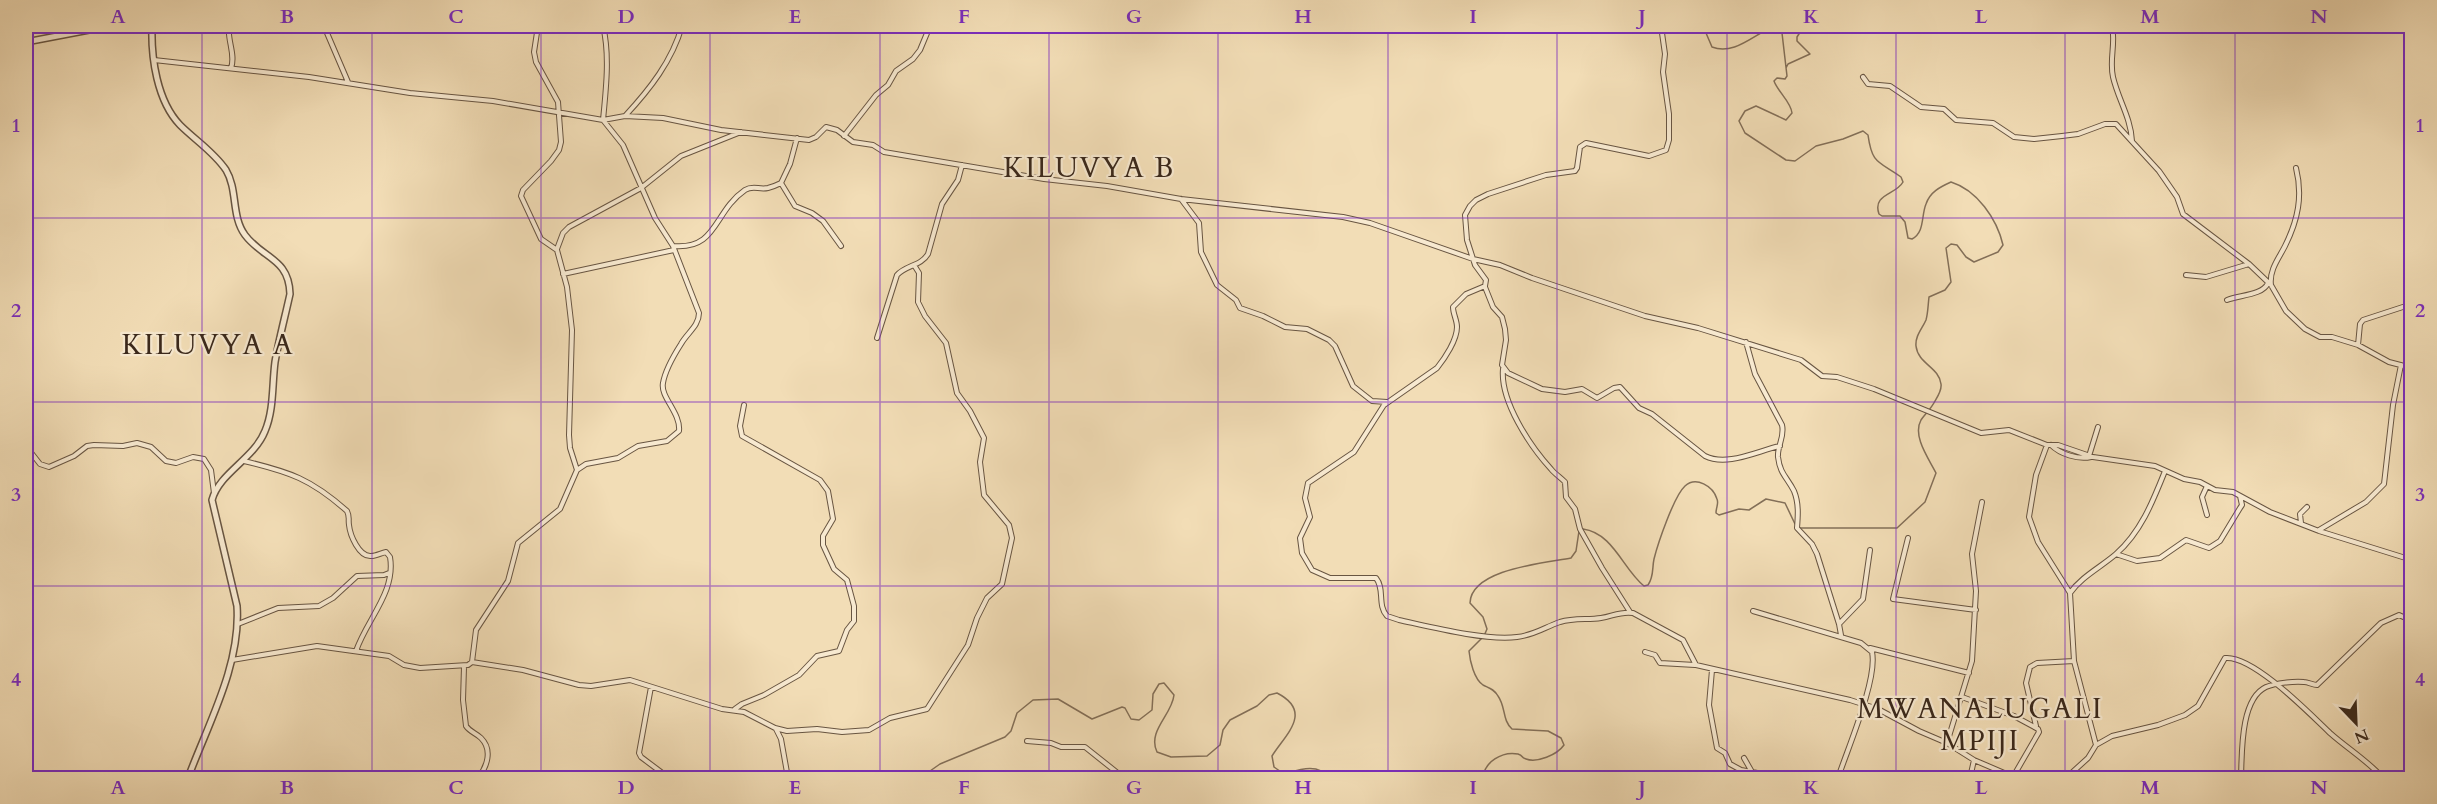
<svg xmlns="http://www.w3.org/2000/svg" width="2437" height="804" viewBox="0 0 2437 804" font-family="Cardo,serif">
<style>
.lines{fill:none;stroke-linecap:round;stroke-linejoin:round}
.stream{stroke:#836f58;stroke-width:1.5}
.minor-casing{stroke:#685542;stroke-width:6}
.tertiary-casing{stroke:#685542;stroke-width:8}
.minor{stroke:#f7e9d0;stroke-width:4}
.tertiary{stroke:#f7e9d0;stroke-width:5}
.grid{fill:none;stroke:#7b2cbf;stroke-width:1.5;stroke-opacity:0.55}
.labels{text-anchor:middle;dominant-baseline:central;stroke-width:4.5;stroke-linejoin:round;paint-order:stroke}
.quarter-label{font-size:28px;letter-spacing:1.5px;fill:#3a281b;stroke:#f7e9d0}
.neatline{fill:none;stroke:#7b2cbf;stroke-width:2}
.grid-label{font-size:20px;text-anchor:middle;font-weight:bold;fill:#7b2cbf}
</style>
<rect width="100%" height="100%" fill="#f2ddb6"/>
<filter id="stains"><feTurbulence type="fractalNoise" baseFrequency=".00333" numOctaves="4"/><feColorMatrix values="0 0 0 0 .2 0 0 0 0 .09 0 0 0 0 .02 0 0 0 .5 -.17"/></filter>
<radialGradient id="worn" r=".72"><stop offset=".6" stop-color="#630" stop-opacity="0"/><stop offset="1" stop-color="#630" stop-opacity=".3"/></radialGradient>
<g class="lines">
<path class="stream" d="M1703,26L1712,47C1735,56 1755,33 1775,26
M1779,26L1782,33L1787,76L1785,79L1777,78L1774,81C1778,92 1791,102 1792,113L1786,120L1756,106L1745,111L1739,121L1745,133L1786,160L1795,161L1816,146L1843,139L1863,131L1868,135C1872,164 1878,161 1901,177L1903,182C1896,195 1872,194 1879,214L1882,216H1900L1905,222L1908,238L1912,239C1925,232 1921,216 1926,204C1930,192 1940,187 1951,182C1977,190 1997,219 2003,245L1998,252L1974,262L1966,257L1957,245L1951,244L1946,248L1951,282L1945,290L1929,297C1928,305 1928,313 1926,320C1922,329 1915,336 1916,346C1918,364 1939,367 1941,384C1942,390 1938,396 1935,401C1931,409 1925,414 1921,420C1912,436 1929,459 1936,473L1925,502L1897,528H1800
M1819,26L1825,29L1832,26
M1786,68L1788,64L1810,54L1797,41V37L1804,26
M1583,529C1613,533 1623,569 1644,586L1648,585C1654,577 1652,568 1654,559C1658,543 1674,496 1685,486C1696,476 1713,486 1717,499C1719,504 1716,507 1716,513L1719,515L1739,509L1749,510L1766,499L1785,503L1795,524
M889,778H894
M920,778L940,764L1005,737L1011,731L1017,713L1033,700L1058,699L1092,719L1122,707L1125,708L1131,719L1139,720L1152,710L1153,694L1159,684L1164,683L1174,695C1172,715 1147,731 1157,752L1171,757L1207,756L1220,745L1223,730L1230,720L1257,706L1269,695L1277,693C1314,712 1285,735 1272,756L1274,767L1284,774C1298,770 1318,762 1329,778
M1483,778C1484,762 1502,751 1518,754C1524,756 1520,757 1526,759C1537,763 1557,755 1564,745L1561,738L1548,731L1512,729C1502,720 1506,707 1498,696C1494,689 1489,688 1483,685C1474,679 1470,661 1469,651L1484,636L1487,629L1483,617L1470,603C1471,569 1545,563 1571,558L1576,551L1579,531"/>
<g class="minor-casing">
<path id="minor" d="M229,26C227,40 236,55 231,68
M324,26L348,82
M538,26L534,52L536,62L558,102L561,142L559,150L551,161L523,190L521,196L541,239L557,250L567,287L572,330L569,435L570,448L577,470
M1661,26L1665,54L1663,72L1669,114V140L1666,150L1649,156L1586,143L1580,147L1577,168L1575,171L1546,175L1488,194L1476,200L1470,206L1465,215L1467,240L1475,265L1486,280L1485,286L1466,294L1453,307C1453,314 1457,320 1457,327C1457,340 1445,358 1437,368L1384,405L1354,452L1308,483L1305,498L1310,517L1300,538L1302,553L1312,570L1330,578H1376C1385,589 1377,605 1387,616L1399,620C1431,627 1486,641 1517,637C1535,635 1545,627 1560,622C1574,618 1588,620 1601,618C1613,616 1621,611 1633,613L1683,640L1696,665L1850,700L1878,709L1919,731L1947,743L1974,760L2016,778
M2112,26C2116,43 2109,60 2113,77C2118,99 2131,118 2132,141
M2411,26L2412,27
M154,60L309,77L410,93L493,101L603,120L625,116L663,118L721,130L809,140L816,137L826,127L837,130L853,142L873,145L884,152L1044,179L1107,186L1181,199L1343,217L1370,223L1473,259L1500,265L1532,278L1645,316L1698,328L1801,360L1822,376L1837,377L1874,389L1981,433L2009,430L2047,445H2058L2093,457L2155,466L2184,479L2200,482L2215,490L2233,492L2270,512L2319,531L2412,560
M1863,77L1868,84L1890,86L1921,107L1944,109L1956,120L1993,123L2014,137L2034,139L2062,136L2078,134L2105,124H2116L2159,171L2177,197L2183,214L2249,264L2271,285L2286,311L2305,329L2320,337H2332L2358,345L2389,362L2412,368
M625,116C650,89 672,61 682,26
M844,136L876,95L888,85L896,71L913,59L920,50L930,26
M797,138L790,164L781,183L795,206L812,213L823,221L841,246
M1181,199L1199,223L1201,252L1217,285L1236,300L1240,308L1263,316L1285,327L1307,329L1329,340L1335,346L1353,386L1372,401L1387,402
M673,246C718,250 713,212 745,190C753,185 759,190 768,188C772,187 777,185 781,183
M557,249L563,233L569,227L641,188L681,156L741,132
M563,274L674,250
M2186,275L2206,277L2249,264
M2271,285C2269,270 2279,258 2285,246C2298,220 2303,196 2296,168
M1485,287L1493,307L1502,317L1505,329L1506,340L1502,365L1508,373L1542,389L1565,392L1582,389L1597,398L1614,388L1620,387L1639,408L1652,414L1705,456C1727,467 1757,451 1780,446
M2227,300C2240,295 2263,295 2268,283
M877,338L897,275C906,265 921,266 928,254L942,204L958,180L962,165
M1746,342L1755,374L1782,425C1785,437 1777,446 1778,457C1780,474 1787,477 1794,491C1799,503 1798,516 1797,528L1812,544L1817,554L1839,624
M2358,345L2360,324L2363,320L2412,304
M1503,369C1500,401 1530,446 1551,469C1555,474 1560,477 1565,482L1566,497L1575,509L1580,529L1602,568L1630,612
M2047,445L2036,475L2029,517L2038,542L2070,593L2074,661L2096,745
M2051,445C2060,454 2078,460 2091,457
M29,450L40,464L49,467L74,456L87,446L94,445L123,446L137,443L151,447L166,461L176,463L193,457L204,459L211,470L214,493
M2089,456L2098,427
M244,461C290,472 311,479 347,511C350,517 348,519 349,525C350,535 359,557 371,556C376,556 381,553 386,552L390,557C396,592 367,619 356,651
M2207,515L2202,497L2207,486
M2301,523L2300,514L2307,507
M2319,530L2366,502L2384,484L2393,405L2401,365
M1908,538L1893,599L1976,610
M2116,554L2137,561L2160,558L2186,540L2209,548L2220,541L2240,508L2242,505L2240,496
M2070,593C2081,577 2101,567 2116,554C2141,532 2153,501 2165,471
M1753,611L1861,643L1872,652C1878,679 1847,750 1838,778
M238,624L278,608L319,606L333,598L357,576L384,575L389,573
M1841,635L1839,624L1863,599L1870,550
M1870,648L1969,673
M1645,652L1655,655L1660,663L1695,665
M232,660L317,646L389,656L404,665L420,668L468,665L472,662L476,630L508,581L518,543L560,509L577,470L586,464L618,458L638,446L667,441L679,431C681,413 660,397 663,383C665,371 674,355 681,344C687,333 699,326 699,313L673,246L655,218L623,145L603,120C606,89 610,55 603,26
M472,662L523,670L579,685L591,686L630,680L722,709L744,712L775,728L787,731L817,729L842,732L869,730L890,718L927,709L968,645L977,618L987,598L1002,584L1012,538L1009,525L984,495L980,462L984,438L970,411L957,393L946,343L925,316L918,302L919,273L914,265
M464,667L463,700L466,726C470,732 476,733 481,738C493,750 487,767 478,778
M1712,670L1709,705L1717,748L1725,753L1730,764L1741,770L1752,772
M651,687L639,753L641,757L669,778
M1962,697L2014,716L2038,729L2039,732L2013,777
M735,709L742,704L764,695L799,675L817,656L839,651L847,630L854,621V606L847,580L834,569L823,545V536L833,519L828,491L820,480L742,436L740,426L744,405
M2036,726L2026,683L2030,667L2037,663L2074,661
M776,729L781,739L788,778
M1027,741L1051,743L1061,747H1085L1124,778
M1947,743L1972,661L1976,591L1972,554L1982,502
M1744,758L1752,772L1783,778
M1970,778L1974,760
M2066,778L2088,758L2096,745L2112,736L2158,725L2185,715L2198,706L2225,658C2253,655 2310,714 2330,733C2348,749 2367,760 2383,778
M2241,778C2242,754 2240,699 2266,687C2276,683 2294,681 2304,682C2308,682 2313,685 2317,685L2381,623L2399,615L2412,621"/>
</g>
<g class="tertiary-casing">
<path id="tertiary" d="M152,26C151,58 157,101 180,125C195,140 214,152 226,170C238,190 231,216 245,235C263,259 289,258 290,294C285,317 279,339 275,362C272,385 274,410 265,431C254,459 219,473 212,500L237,606C241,665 208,724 188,778
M26,42L110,26"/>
</g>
<use href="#minor" class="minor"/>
<use href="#tertiary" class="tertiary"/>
</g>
<path class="grid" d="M202,26V778M372,26V778M541,26V778M710,26V778M880,26V778M1049,26V778M1218,26V778M1388,26V778M1557,26V778M1727,26V778M1896,26V778M2065,26V778M2235,26V778M26,218H2412M26,402H2412M26,586H2412"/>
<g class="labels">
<g class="quarter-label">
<text x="1089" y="168">KILUVYA B</text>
<text x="208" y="345">KILUVYA A</text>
<text x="1980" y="709">MWANALUGALI<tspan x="1980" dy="32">MPIJI</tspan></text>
</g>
</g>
<rect width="2437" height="804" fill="none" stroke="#f2ddb6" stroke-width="66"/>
<g transform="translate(2356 723) rotate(157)" stroke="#f7e9d0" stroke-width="4.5" paint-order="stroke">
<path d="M0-4.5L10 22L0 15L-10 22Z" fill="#3a281b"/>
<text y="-9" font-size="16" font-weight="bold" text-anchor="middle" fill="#3a281b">N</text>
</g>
<rect x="33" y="33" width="2371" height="738" class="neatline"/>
<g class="grid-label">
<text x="118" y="23">A</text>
<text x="287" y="23">B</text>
<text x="456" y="23">C</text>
<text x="626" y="23">D</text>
<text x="795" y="23">E</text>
<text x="964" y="23">F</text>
<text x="1134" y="23">G</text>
<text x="1303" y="23">H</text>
<text x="1473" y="23">I</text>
<text x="1642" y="23">J</text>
<text x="1811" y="23">K</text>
<text x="1981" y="23">L</text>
<text x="2150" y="23">M</text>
<text x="2319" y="23">N</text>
<text x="16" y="132">1</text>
<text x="2420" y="132">1</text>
<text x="16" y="317">2</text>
<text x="2420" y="317">2</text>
<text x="16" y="501">3</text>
<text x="2420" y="501">3</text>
<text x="16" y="686">4</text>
<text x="2420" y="686">4</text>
<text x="118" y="794">A</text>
<text x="287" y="794">B</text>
<text x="456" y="794">C</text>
<text x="626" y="794">D</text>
<text x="795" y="794">E</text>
<text x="964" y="794">F</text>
<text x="1134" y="794">G</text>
<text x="1303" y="794">H</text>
<text x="1473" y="794">I</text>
<text x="1642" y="794">J</text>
<text x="1811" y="794">K</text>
<text x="1981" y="794">L</text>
<text x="2150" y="794">M</text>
<text x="2319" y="794">N</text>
</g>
<rect width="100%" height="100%" filter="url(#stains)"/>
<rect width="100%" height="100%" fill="url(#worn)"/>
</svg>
